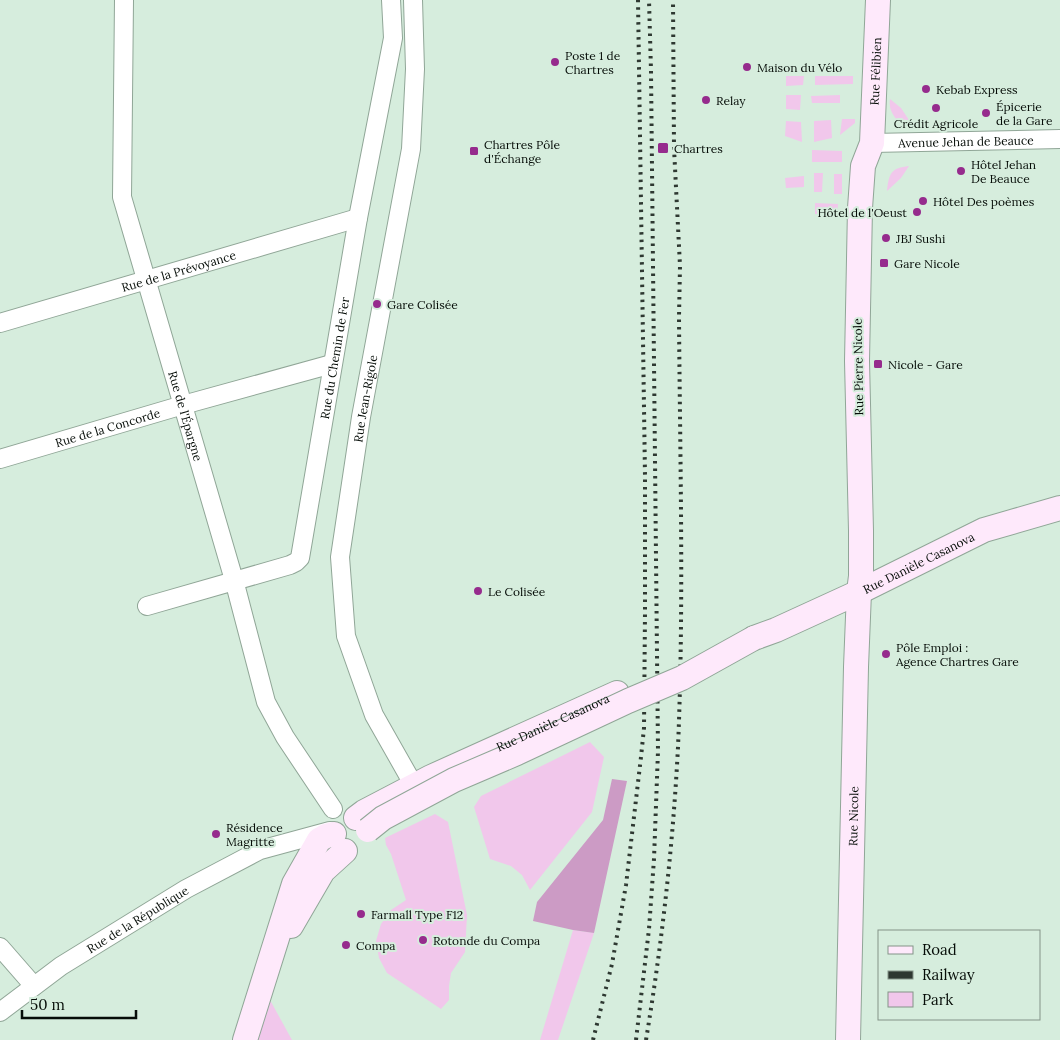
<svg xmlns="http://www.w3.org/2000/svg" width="1060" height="1040" viewBox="0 0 1060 1040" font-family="Lora,serif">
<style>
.green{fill:#f1c7eb}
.forest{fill:#cc9bc5}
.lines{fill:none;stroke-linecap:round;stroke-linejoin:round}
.street-casing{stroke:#90a697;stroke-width:20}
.secondary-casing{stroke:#90a697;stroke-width:26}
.street{stroke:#fff;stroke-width:18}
.secondary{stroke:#fee9fb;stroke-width:24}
.rail{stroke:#2e3831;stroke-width:4;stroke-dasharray:2.5 5;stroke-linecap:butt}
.secondary-bridge-casing{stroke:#90a697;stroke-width:26;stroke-linecap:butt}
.secondary-bridge{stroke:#fee9fb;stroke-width:24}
.poi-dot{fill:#962b8d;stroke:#d6eddd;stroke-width:2}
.labels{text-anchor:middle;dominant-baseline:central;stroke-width:4;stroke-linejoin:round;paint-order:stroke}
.poi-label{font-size:12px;fill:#060d08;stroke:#d6eddd;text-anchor:start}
.street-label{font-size:12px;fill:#060d08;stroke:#d6eddd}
</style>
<rect width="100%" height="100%" fill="#d6eddd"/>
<path class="green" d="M786,76H804L803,85L786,86Z
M815,76H853V84L815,85Z
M786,95H801L800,110L786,109Z
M840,95V103H812L811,96Z
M890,99L901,108L909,120L896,119C891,112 889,108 890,99Z
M842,119H855V123L840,135Z
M831,120L832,138L814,142V121Z
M786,121L801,122L802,142L785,136Z
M812,150L842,151V162H812Z
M909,166L901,178L887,191C889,173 891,168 909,166Z
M814,173H823L822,192H814Z
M834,174H842V194H834Z
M804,176V187L786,188L785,178Z
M815,203L838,204L837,215L815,214Z
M590,742L604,757L592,812L530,890L522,875L511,866L490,859L474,807L481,796Z
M435,814L448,822L467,915L465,952L451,973L449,986V1000L441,1009L387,973L379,958L376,941L381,924L391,910L406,900L391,854L386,845L385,838Z
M573,930L594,933L558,1040H540Z
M270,1000L292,1040H257Z"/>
<path class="forest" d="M612,779L627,781L594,933L573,930L533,921L537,902L603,820Z"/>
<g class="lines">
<g class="street-casing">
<g id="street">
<path id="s1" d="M124,0L122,197L234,580L266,702L285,737L333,809"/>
<path id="s2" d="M872,143L1060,139"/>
<path id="s3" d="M0,323L358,218"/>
<path id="s4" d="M0,459L183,405L332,364"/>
<path id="s5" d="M147,606L290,565L296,562L300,558L358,218L393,38L391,0"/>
<path id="s6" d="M412,786L408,775L374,715L346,636L340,557L361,417L411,149L415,69L413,0"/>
<path d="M0,947L34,986"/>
<path id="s7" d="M0,1012L61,966L186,889L260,850L330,831"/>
</g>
</g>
<g class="secondary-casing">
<g id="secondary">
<path id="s8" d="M754,638L776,630L859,592L984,530L1060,508"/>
<path id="s9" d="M356,818L364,812L431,777L617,693"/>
<path d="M291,926L323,871L345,851"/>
<path d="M245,1040L294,884L319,840L326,836L334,834"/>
<path id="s10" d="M848,1040L856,667L859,592L861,576V531L857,361L860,208L863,166L872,143L878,0"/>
</g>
</g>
<use href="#street" class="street"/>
<use href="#secondary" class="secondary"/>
<path class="rail" d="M593,1040L612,964L626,885L641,757L644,728L645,613V476L638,0
M636,1040L649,929L654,859L658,751L651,71L649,0
M646,1040C662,943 673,845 678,747C684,604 680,460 679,317L680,266L674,148L673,0"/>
<g class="secondary-bridge-casing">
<path id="secondary-bridge" d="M368,830L383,818L454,780L517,753L628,701L682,678L754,638"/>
</g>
<use href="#secondary-bridge" class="secondary-bridge"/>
</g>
<g class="poi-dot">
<circle cx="555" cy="62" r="5"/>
<circle cx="747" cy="67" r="5"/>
<circle cx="926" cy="89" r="5"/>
<circle cx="706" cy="100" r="5"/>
<circle cx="936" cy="108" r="5"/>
<circle cx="986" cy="113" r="5"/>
<rect x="657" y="142" width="12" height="12" rx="2.5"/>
<rect x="469" y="146" width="10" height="10" rx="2.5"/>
<circle cx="961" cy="171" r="5"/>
<circle cx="923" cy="201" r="5"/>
<circle cx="917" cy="212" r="5"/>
<circle cx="886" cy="238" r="5"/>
<rect x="879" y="258" width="10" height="10" rx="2.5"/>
<circle cx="377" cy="304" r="5"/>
<rect x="873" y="359" width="10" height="10" rx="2.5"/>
<circle cx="478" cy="591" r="5"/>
<circle cx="886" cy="654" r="5"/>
<circle cx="216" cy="834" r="5"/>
<circle cx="361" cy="914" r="5"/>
<circle cx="423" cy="940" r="5"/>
<circle cx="346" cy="945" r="5"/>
</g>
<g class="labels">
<g class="poi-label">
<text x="565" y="55">Poste 1 de<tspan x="565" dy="14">Chartres</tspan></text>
<text x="757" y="67">Maison du Vélo</text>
<text x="936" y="89">Kebab Express</text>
<text x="716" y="100">Relay</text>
<text x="996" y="106">Épicerie<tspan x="996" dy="14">de la Gare</tspan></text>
<text x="936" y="123" text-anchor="middle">Crédit Agricole</text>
<text x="484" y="144">Chartres Pôle<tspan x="484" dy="14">d'Échange</tspan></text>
<text x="674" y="148">Chartres</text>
<text x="971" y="164">Hôtel Jehan<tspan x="971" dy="14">De Beauce</tspan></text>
<text x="933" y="201">Hôtel Des poèmes</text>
<text x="907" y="212" text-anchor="end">Hôtel de l'Oeust</text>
<text x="896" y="238">JBJ Sushi</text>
<text x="894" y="263">Gare Nicole</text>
<text x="387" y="304">Gare Colisée</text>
<text x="888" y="364">Nicole - Gare</text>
<text x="488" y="591">Le Colisée</text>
<text x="896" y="647">Pôle Emploi :<tspan x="896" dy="14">Agence Chartres Gare</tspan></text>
<text x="226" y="827">Résidence<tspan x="226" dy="14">Magritte</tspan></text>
<text x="371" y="914">Farmall Type F12</text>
<text x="433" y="940">Rotonde du Compa</text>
<text x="356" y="945">Compa</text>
</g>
<g class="street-label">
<text stroke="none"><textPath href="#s10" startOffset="971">Rue Félibien</textPath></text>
<text stroke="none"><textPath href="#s2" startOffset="94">Avenue Jehan de Beauce</textPath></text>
<text stroke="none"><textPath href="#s3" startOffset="186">Rue de la Prévoyance</textPath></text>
<text stroke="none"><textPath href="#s5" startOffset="364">Rue du Chemin de Fer</textPath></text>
<text transform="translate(858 367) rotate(-91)">Rue Pierre Nicole</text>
<text stroke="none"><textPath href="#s6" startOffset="404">Rue Jean-Rigole</textPath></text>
<text stroke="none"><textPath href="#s1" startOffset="425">Rue de l'Épargne</textPath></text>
<text stroke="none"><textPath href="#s4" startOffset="112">Rue de la Concorde</textPath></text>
<text stroke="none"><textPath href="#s8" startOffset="181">Rue Danièle Casanova</textPath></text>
<text stroke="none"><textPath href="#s9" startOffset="219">Rue Danièle Casanova</textPath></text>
<text stroke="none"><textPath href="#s10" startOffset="224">Rue Nicole</textPath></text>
<text stroke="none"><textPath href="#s7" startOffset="166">Rue de la République</textPath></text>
</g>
</g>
<rect x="878" y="930" width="162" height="90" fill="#d6eddd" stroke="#839388"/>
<rect x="888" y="946" width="25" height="8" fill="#fee9fb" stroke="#839388"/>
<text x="922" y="955" font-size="15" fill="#060d08">Road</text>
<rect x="888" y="971" width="25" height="8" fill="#2e3831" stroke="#839388"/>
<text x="922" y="980" font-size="15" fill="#060d08">Railway</text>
<rect x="888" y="992" width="25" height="15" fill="#f1c7eb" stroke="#839388"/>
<text x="922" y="1005" font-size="15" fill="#060d08">Park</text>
<path d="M22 1010v8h114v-8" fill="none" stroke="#060d08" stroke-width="2.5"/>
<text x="30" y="1010" font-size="15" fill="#060d08" stroke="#d6eddd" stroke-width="4" paint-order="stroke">50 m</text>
</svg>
